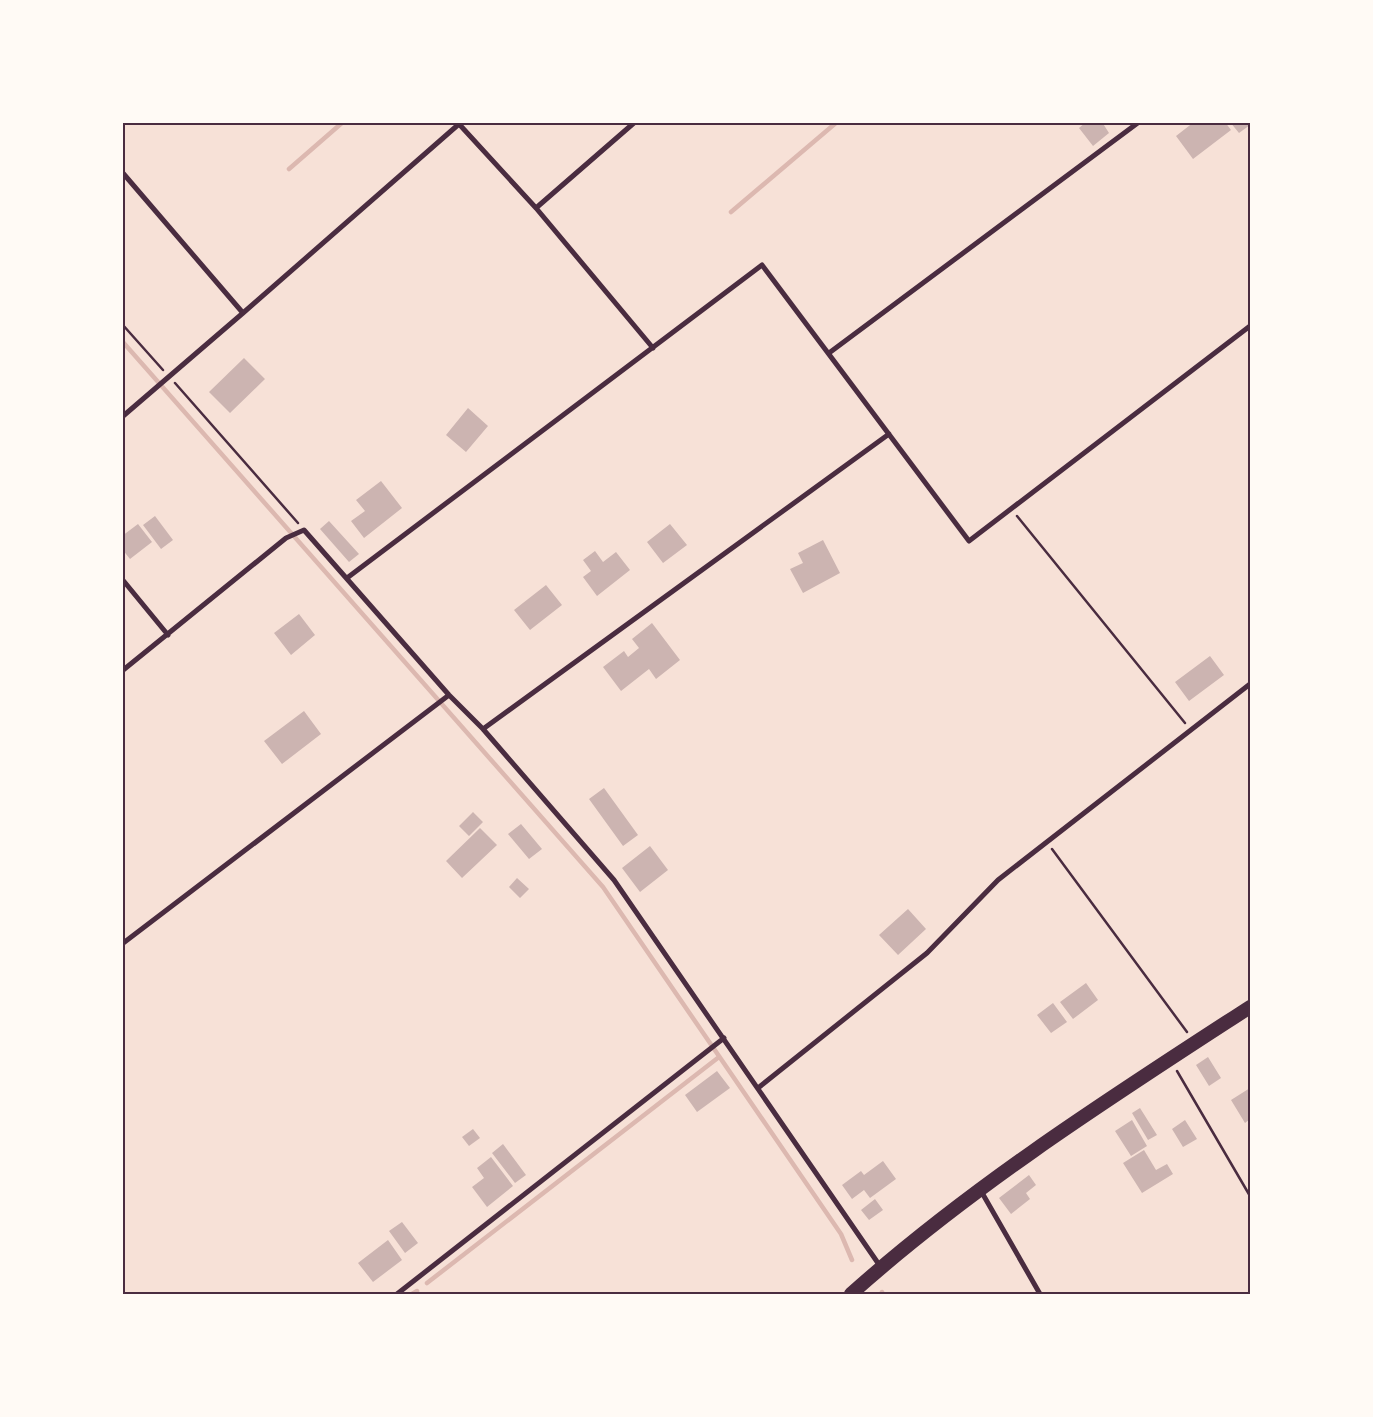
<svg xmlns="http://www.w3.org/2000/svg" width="1373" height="1417" viewBox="0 0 1373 1417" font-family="Commissioner,sans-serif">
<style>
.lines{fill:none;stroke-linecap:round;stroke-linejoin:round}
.stream{stroke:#dcb8b0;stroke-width:4.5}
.building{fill:#ccb4b1}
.path{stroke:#4a2c40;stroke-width:2.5}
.minor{stroke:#4a2c40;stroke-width:5}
.trunk{stroke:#4a2c40;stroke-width:14}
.neatline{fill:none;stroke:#4a2c40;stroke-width:2}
</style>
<rect width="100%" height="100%" fill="#f7e1d7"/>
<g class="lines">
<path class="stream" d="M289,169L343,122
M731,212L837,122
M122,341L603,887L841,1234L852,1260
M427,1283L719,1057
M882,1292L883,1294
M412,1294L417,1291"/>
</g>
<path class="building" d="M1086,122H1102L1109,133L1093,146L1079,128Z
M1194,122H1225L1231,130L1193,159L1176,136Z
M1230,122H1248L1250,125L1239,133Z
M244,358L265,379L230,413L209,392Z
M468,408L488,426L466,452L446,435Z
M381,481L402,508L364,538L351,521L365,511L356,500Z
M155,516L173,540L161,549L143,525Z
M329,521L359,554L349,562L320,529Z
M138,524L152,542L130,559L122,549V536Z
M670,524L687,545L663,563L647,542Z
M823,540L840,573L803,593L790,569L803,563L798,553Z
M595,551L603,562L616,552L630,570L597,596L583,577L591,571L583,560Z
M546,585L562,605L530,630L514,610Z
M299,614L315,635L291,655L274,633Z
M652,623L680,660L656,679L649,669L621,691L603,667L624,651L628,657L639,648L632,639Z
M1210,656L1224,675L1189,701L1175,682Z
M304,711L321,734L282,764L264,741Z
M604,788L638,835L623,846L589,799Z
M473,812L483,822L469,836L459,826Z
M521,824L542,849L529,859L508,834Z
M480,828L497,845L462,878L446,861Z
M650,846L668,870L640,892L622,868Z
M517,878L529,889L520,898L509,887Z
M908,909L926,929L898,955L879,935Z
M1086,983L1098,1000L1073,1019L1060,1002Z
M1053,1003L1067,1022L1051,1033L1037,1015Z
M1208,1057L1221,1078L1209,1086L1196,1065Z
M717,1071L730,1088L697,1112L685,1095Z
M1250,1088V1119L1245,1123L1231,1100Z
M1140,1108L1157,1135L1148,1140L1132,1113Z
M1132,1120L1147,1146L1131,1156L1115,1131Z
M1185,1120L1197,1139L1183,1147L1172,1129Z
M473,1129L480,1138L469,1146L462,1137Z
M503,1144L526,1175L515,1183L492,1153Z
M1144,1150L1156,1170L1167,1164L1173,1174L1142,1193L1123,1163Z
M491,1157L513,1186L487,1207L472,1187L484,1178L477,1168Z
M883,1161L896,1179L870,1198L864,1190L852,1199L842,1185L861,1171L864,1175Z
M1029,1175L1036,1185L1026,1193L1030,1199L1011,1214L999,1198Z
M875,1199L883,1210L869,1220L861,1210Z
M402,1222L418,1243L405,1253L389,1231Z
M388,1240L402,1260L373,1282L358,1263Z"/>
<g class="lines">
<path class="path" d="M122,324L163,370
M175,383L298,523
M1017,516L1185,723
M1052,849L1187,1032
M1177,1071L1250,1196"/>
<path class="minor" d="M122,172L243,313
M536,208L635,122
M829,353L1139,122
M122,417L243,313L459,124L536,208L653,348
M347,578L762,265L969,541L1250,326
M122,579L168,635
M122,671L286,538L304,530L449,695L483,729L614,880L880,1266
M483,729L889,434
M122,944L449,695
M758,1088L927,953L998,880L1250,684
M981,1191L1040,1294
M397,1294L724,1038"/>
<path class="trunk" d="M851,1294C973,1185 1113,1096 1250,1007"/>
</g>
<rect width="1373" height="1417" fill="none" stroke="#fffaf5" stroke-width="248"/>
<rect x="124" y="124" width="1125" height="1169" class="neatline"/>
</svg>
